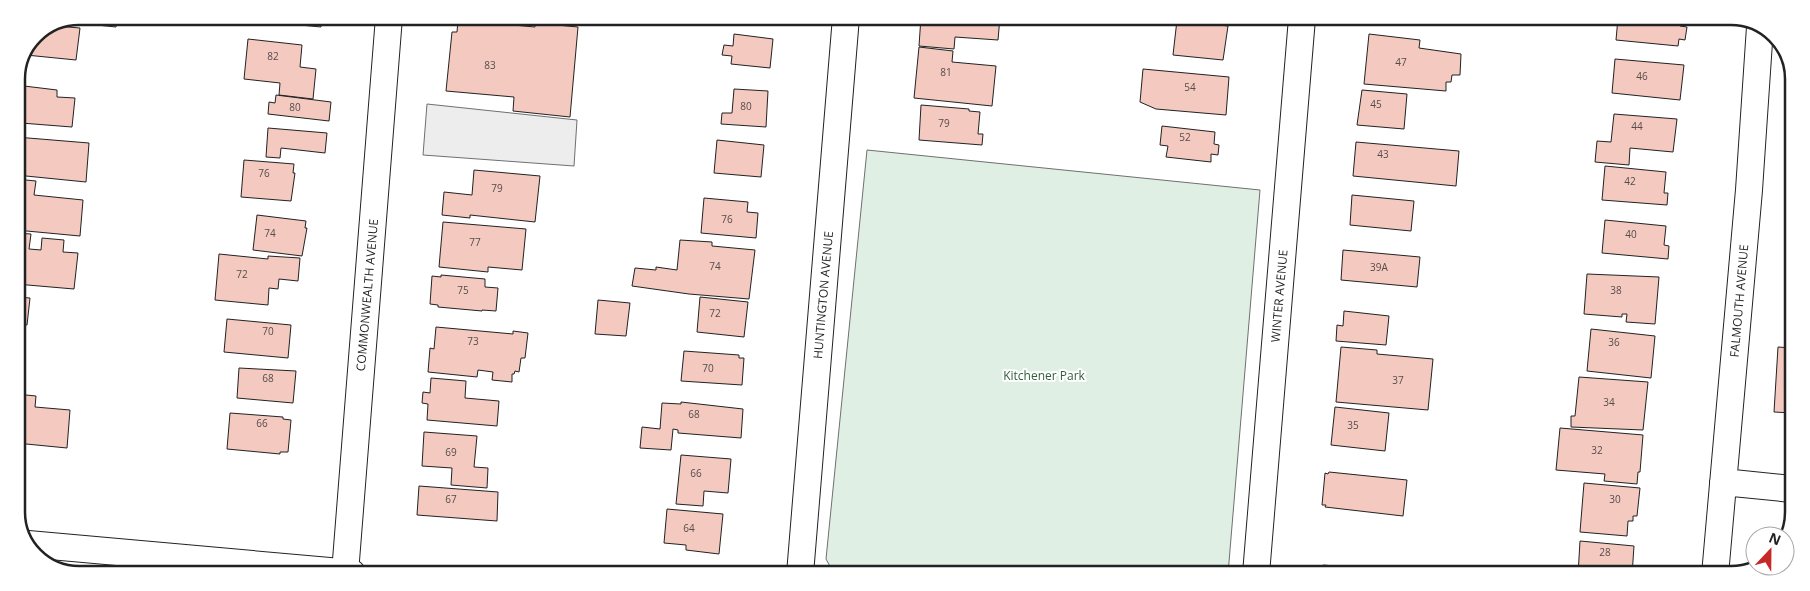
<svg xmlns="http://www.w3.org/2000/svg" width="1810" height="591" viewBox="0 0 1810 591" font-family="'Open Sans',sans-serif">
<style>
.green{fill:#e0efe3;stroke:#6f6f6f}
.parking{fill:#ededed;stroke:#6f6f6f}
.building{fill:#f3c9c0;stroke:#222}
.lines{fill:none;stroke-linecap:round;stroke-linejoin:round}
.street-casing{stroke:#222;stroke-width:28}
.street{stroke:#fff;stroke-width:26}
.labels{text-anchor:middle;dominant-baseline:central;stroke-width:4;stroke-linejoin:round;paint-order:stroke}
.number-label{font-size:10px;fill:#564c4a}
.street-label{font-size:12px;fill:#222;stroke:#fff}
.park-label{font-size:12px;fill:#2f5e38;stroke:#fff}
.rim{fill:none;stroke:#222;stroke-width:2.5}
</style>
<rect width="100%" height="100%" fill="#fff"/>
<path class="green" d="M867,150L1260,190L1228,574L833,572L826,559Z"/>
<path class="parking" d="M427,104L577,120L574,166L423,155Z"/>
<path class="building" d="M79,16H117L116,27L67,22Z
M280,17H322L321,27L279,23Z
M921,17H1000L998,40L955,37L954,49L919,46Z
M1618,18H1681L1680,26L1687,27L1685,40L1679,39L1678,46L1616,40Z
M458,20L535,27V23L578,27L570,117L513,111L514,97L446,91L452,32H457Z
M1177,20L1228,26L1223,60L1173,55Z
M56,26L80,28L76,60L26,55L35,34Z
M734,34L773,39L770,68L731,64L732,56L722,55L724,45L733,46Z
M1369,34L1420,40L1419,48L1461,54L1460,75H1452L1451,82H1446V91L1364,84Z
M248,39L302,45L300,67L316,69L313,99L279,95L280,83L244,79Z
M919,47L953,51L952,62L996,66L992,106L914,98Z
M1615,59L1684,65L1680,100L1612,93Z
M1143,69L1229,77L1226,115L1156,109L1140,102Z
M24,86L57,90V97L75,98L72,127L21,123Z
M734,89L768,91L766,127L721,124L722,113H732Z
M1362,90L1407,94L1404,129L1357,125Z
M276,95L331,102L329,121L268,114L269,102L275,103Z
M921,105L969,109V111L980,112L978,134H983L982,145L919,140Z
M1614,114L1677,119L1673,152L1630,148L1629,165L1595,162L1597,141L1611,142Z
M1162,126L1215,132L1214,144L1219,145L1218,155L1211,154V162L1166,157L1168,146L1160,145Z
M268,128L327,133L325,153L281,148L280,158L266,157Z
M16,137L89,143L86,182L16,175Z
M717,140L764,145L761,177L714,173Z
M1356,142L1459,151L1456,186L1353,176Z
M244,160L294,164L293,173H295L291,201L241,197Z
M1605,166L1666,172L1664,193H1668L1667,205L1602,200Z
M474,170L540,176L535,222L470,215V218L442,215L444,192L472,195Z
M16,179L36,181L34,195L83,200L80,236L16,230Z
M1352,195L1414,201L1411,231L1350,225Z
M704,198L748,202L747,212L758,213L756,238L701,233Z
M257,215L306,221L305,228H307L302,256L253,250Z
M1605,220L1666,226L1664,245L1669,246L1668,259L1602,253Z
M443,222L526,229L522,270L488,267V272L439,267Z
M16,233L31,234L29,249L41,250L42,238L64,240L63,252L78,253L74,289L16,284Z
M680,240L712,242V246L755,250L749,299L689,294L632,286L635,268L656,270V267L677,270Z
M1343,250L1420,257L1417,287L1341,280Z
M219,254L268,259V256L300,258L298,281L279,279L278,289L269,288L268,305L215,300Z
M1587,274L1659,277L1655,324L1626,322L1627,314H1622V317L1584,314Z
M441,275L485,279V287L498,288L496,311L482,310V311L438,307V305L430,304L432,276L441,277Z
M16,295L17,297L30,298L27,325L16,324Z
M700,297L748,302L744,337L697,332Z
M598,300L630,303L626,336L595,334Z
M1344,311L1389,316L1386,345L1336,341L1337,325L1343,326Z
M227,319L291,325L288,358L224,352Z
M436,327L513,334V331L528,333L525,358H521L519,372L515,371L514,374H512V382L492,380L493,372L478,370L477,377L428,372L430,348L434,349Z
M1591,329L1655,336L1651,378L1587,371Z
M1341,347L1377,350V354L1433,359L1428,410L1336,402Z
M1778,347L1792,348V413L1774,412Z
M684,351L739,355V358H744L742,385L681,381Z
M16,354H22L19,386L16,385Z
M239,368L296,371L293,403L237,398Z
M1579,377L1648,382L1643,430L1571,427V416H1575Z
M431,378L466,381L465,398L499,401L497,426L427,420L428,404L422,403L423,392L430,393Z
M16,394L36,396L35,407L70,410L67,448L16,443Z
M681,402L743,409L741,438L678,433V430L673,429L671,450L640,448L642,427L660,429L662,403L681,404Z
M1335,407L1389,413L1385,451L1331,445Z
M230,413L283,417V419L291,420L288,452H280V454L227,449Z
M1560,428L1643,435L1640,472H1638L1637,484L1604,481L1605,474L1556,470Z
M424,432L477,436L474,467L488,468L487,488L451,485L452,468L422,466Z
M681,455L731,459L728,493L704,491L703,506L676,504Z
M1329,472L1407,480L1403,516L1325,507L1326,505H1322L1325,473L1328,474Z
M1584,483L1640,488L1637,516H1633V521H1628L1627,536L1580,532Z
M419,486L498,492L497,521L417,515Z
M667,509L723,514L719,554L686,550V545L664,543Z
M1580,541L1634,546L1632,575H1578Z
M1323,565L1389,571V574H1322Z"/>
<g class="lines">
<g class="street-casing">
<path id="street" d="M1723,482L1792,489
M28,544L352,573
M345,573L389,17
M800,574L846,17
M1256,574L1302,18
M1715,575L1749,190L1760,27"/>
</g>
<use href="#street" class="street"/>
</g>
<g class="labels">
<g class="number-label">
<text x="273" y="56">82</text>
<text x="1401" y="62">47</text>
<text x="490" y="65">83</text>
<text x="946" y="72">81</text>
<text x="1642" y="76">46</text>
<text x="1190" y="87">54</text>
<text x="1376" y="104">45</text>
<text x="746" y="106">80</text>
<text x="295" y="107">80</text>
<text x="944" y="123">79</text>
<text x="1637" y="126">44</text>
<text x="1185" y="137">52</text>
<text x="1383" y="154">43</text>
<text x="264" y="173">76</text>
<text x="1630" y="181">42</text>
<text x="497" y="188">79</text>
<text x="727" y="219">76</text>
<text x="270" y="233">74</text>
<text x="1631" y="234">40</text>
<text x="475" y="242">77</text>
<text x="715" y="266">74</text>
<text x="1379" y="267">39A</text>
<text x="242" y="274">72</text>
<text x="463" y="290">75</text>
<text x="1616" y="290">38</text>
<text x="715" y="313">72</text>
<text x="268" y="331">70</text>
<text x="473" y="341">73</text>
<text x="1614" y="342">36</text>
<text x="708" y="368">70</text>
<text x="268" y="378">68</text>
<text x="1398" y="380">37</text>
<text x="1609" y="402">34</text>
<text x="694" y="414">68</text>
<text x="262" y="423">66</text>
<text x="1353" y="425">35</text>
<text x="1597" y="450">32</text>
<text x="451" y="452">69</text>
<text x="696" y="473">66</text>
<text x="451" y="499">67</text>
<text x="1615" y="499">30</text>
<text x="689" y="528">64</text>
<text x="1605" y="552">28</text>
</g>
<g class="street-label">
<text transform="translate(367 295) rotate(-85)">COMMONWEALTH AVENUE</text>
<text transform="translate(823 295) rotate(-85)">HUNTINGTON AVENUE</text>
<text transform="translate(1279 296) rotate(-85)">WINTER AVENUE</text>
<text transform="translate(1739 301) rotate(-85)">FALMOUTH AVENUE</text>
</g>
<g class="park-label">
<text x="1044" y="375">Kitchener Park</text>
</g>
</g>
<path d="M0 0H1810V591H0ZM79 25H1731A54 54 0 0 1 1785 79V512A54 54 0 0 1 1731 566H79A54 54 0 0 1 25 512V79A54 54 0 0 1 79 25Z" fill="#fff" fill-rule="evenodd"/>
<path class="rim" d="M79 25H1731A54 54 0 0 1 1785 79V512A54 54 0 0 1 1731 566H79A54 54 0 0 1 25 512V79A54 54 0 0 1 79 25Z"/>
<g transform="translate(1770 551) rotate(22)"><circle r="24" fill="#ffffff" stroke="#a7a7a7"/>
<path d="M0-4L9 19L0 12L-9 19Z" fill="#c62828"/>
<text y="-8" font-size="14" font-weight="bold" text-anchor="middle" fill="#222222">N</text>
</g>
</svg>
